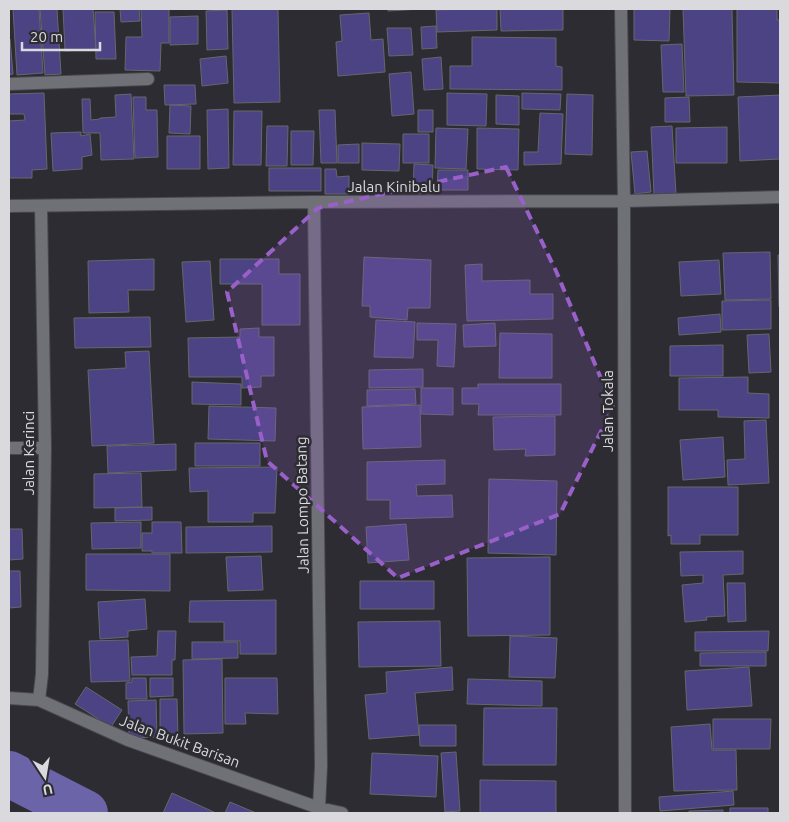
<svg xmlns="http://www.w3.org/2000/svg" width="789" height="822" viewBox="0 0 789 822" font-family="Ubuntu,sans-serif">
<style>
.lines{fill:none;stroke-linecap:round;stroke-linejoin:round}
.river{stroke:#6b64a8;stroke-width:46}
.building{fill:#4c4384;stroke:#66666d}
.street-casing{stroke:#48474d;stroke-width:14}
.street{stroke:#707077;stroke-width:12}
.marked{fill:#9860c8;fill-opacity:0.2;stroke:#9860c8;stroke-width:4;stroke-dasharray:10 6;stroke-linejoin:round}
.labels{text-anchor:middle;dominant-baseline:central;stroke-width:5;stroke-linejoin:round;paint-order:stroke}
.street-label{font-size:15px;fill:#dadade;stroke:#2c2c32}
</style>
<rect width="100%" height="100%" fill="#2c2c32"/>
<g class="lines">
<path class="river" d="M9,774L85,813"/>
</g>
<path class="building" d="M13,9H39L43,73L17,75Z
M40,9H57L61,74L45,75Z
M63,9H93L96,49L65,51Z
M120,9H139L140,21L121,22Z
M141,9H169V43H161L160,71L125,70L126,37H142Z
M232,9H278L280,102L234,103Z
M388,9H421L388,11Z
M471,9H497V30L437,32L436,10Z
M500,9H563V30L501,31Z
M634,9H670L669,41L634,40Z
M683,9H732L734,95L686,96Z
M737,9H777V20H780V83L737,82Z
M227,10L228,49L207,50L206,11Z
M95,12H114L116,59H96Z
M369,13L371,40L383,39L385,72L338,76L336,42L342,41L340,15Z
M198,16V44L170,45V17Z
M436,26L437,48L422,49L421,27Z
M387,28H411L413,55L389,56Z
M472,37L556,38V66L562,67V90L450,89V66H472Z
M9,39H10L13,74L9,75Z
M682,44L684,92H663L661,45Z
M226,56L228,83L202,86L200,59Z
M441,57L443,89L424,90L422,59Z
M411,72L414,114L392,116L389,74Z
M164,85H195L196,104L165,105Z
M44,93L47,169L32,170V178H9V121L25,120L24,114H9V94Z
M447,93L487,94L486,126L447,125Z
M522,93L561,94L560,110L522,109Z
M131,94L134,159L101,160L100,133H83L82,99H90L91,120L100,119V118L116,117L115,95Z
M567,94L593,95L592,155L565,154Z
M496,95L519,96V125L496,124Z
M780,95V159L740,161L738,97Z
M133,97H146V110H157L158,157L135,158Z
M689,97L690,122H665V98Z
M170,105L191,106L190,134L169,133Z
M228,109L229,168L208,169L207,110Z
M319,110H335L337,163H321Z
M418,110H433V132H418Z
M234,111H262L261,165H233Z
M540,113L563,114L561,164L524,165V152H538Z
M267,126H288L287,166H266Z
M672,126L676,194L654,195L651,127Z
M727,127V163H676V128Z
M436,128L468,129L466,169L435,168Z
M477,128L519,129L518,170L477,169Z
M291,131H314L313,165H291Z
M81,132V136L90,134L92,155L82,157V169L53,171L51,133Z
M403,134H429V163H403Z
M167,136H200V169H167Z
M362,143L400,144L399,171L362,170Z
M359,144V163H338V145Z
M647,151L651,192L635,194L631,152Z
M414,164L433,165L432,194L413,193Z
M269,168H321V191H269Z
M325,169H336L337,177L349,176V194H325Z
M438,170H468V190H437Z
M770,252L771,299L725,300L723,253Z
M778,255H780V307H779Z
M364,257L431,260L430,308H408L407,320L370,317V306H362Z
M154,259V290H128L129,312L89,313L88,261Z
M220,259H279V274H300V325H262V284H220Z
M719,260L721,294L681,296L679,262Z
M210,261L214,320L186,322L182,262Z
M482,264V281L530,280V294H553V319L467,321L465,265Z
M771,300V329L722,330V301Z
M720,314L721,332L679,335L678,318Z
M150,317L151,347L75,348L74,318Z
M376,320L415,322L413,358L374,357Z
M417,323L456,324L454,367L437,366L438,340H417Z
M495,323L496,346L464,347L463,325Z
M259,328V337H274V376H261V387L242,388V377H189L188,338L240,337V329Z
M500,333L552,334V378H499Z
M769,334L771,372L749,373L747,335Z
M723,345V376H670V346Z
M149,351L154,443L92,446L88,370L126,368L125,352Z
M423,369V387L369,388V370Z
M748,377V393L769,394V418L718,417V410H679V378Z
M192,382L241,384V405L192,404Z
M478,384H561V415H478L479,404H462V388H478Z
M421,388H453V415L421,414Z
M415,389L416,404L367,406V390Z
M420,405L421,447L363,449L362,407Z
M209,406L276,408L275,441L208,439Z
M555,416V455L525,456L526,449L494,450L493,417Z
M766,420L769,483L728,485L727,460L745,459L744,421Z
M723,437L725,477L683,480L680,440Z
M195,443H260V466H195Z
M176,444V470L108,473L107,446Z
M445,460V484L416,485L417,496L452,495L453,517L390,519V500H367V462Z
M277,467L275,513H253V522H208V491L190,492L189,468Z
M141,473L142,507L94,508V474Z
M489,479L557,481L556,555L488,553Z
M668,487H738V535H700V544H671V535L668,536Z
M152,507V520L115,521V508Z
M141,522V548L92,549L91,523Z
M152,522H181L182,553H152V551H142V533H152Z
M406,524L409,560L368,563L366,527Z
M272,526V552L186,553V527Z
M9,529H22L23,559L9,560Z
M743,551V574L723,575L725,616L706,617L707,620L685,622L682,585L703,583V575L681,576L680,552Z
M86,554H170V591L86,590Z
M261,556L263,590L228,591L226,557Z
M550,557V635L468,636L467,558Z
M9,571H20L21,607L9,608Z
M360,581H434V609H360Z
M727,583H745L746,621L728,622Z
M145,599L147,629L128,631V637L100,639L98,602Z
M276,600V654H240V641H224V622H189L190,601Z
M440,621L441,666L359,667L358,622Z
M158,631H176L175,660H172V675H132L131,657L157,656Z
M769,631L768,651H695V632Z
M510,636L557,638L555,678L509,677Z
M128,640L130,681L91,682L89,641Z
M192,642H238V658L192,659Z
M766,652V666H700V653Z
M222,659L223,733L184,734L183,660Z
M452,667L453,690L415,693L419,735L369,739L365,695L387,693L386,672Z
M749,667L752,706L687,710L685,671Z
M132,678H146L147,699H126V683L132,682Z
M150,678H173V696L150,697Z
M225,678H277L278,714L245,713L246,724H225Z
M468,679L542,681V706L467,704Z
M86,687L122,710L111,727L75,704Z
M160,699H177L178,737H160Z
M156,700L157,737L129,738L128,701Z
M484,708H557L556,765H483Z
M713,719H771L770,749H713Z
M710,724L712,750H736L737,790L674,791L671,727Z
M419,725H456V746H420Z
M456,752L460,811L445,812L441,753Z
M372,753L438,756L436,797L370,794Z
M480,780L556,781V813H480Z
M733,791L734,805L660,811L659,797Z
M172,793L216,813H163Z
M230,802L256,813H225Z
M730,808H768V813H730Z
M723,810V813H689V811Z"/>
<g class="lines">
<g class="street-casing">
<path id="street" d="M621,9L624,201L625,813
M9,84L148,79
M314,202L321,766L319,808
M9,206L314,202L624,201L780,197
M9,448H45
M9,698L39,700L128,740L319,808L342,813
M39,700L42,674L45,448L41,206"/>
</g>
<use href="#street" class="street"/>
</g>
<path class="marked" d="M506,167L556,271L613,407L560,514L398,578L267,461L227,292L318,208Z"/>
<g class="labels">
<g class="street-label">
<text x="394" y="186">Jalan Kinibalu</text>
<text transform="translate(607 411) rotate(-90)">Jalan Tokala</text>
<text transform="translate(28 453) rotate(-90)">Jalan Kerinci</text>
<text transform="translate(302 505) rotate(-91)">Jalan Lompo Batang</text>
<text transform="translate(180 741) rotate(20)">Jalan Bukit Barisan</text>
</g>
</g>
<rect width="789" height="822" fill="none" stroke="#dadade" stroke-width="20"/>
<g transform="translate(45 777) rotate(168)" stroke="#2c2c32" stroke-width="4" paint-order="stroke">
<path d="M0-4L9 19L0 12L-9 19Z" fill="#dadade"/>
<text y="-8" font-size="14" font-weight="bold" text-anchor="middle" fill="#dadade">U</text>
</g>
<path d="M22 42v8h78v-8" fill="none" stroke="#dadade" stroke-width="2.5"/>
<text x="30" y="42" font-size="15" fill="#dadade" stroke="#2c2c32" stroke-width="4" paint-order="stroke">20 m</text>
</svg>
